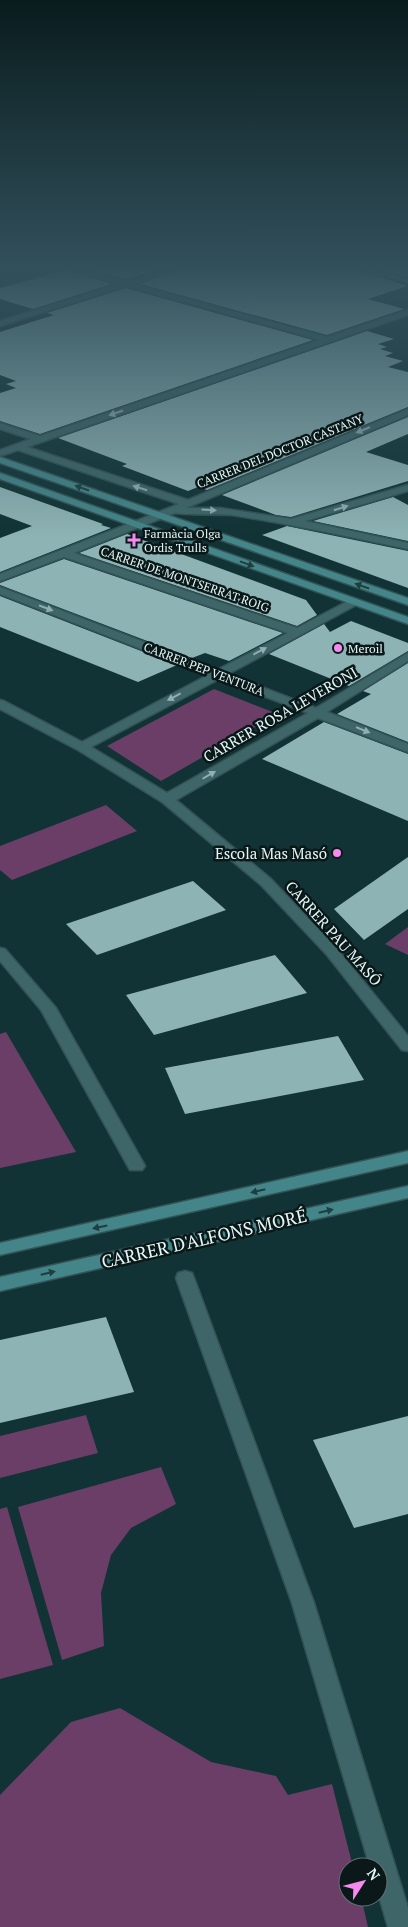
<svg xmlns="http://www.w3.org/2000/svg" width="408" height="1927" viewBox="0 0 408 1927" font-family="'PT Serif',serif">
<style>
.green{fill:#6a3e67}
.building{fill:#8eb3b4}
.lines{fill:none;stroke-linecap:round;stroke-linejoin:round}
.street-casing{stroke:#335254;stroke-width:3}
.secondary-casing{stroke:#335254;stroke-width:3}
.street{fill:#3e6668;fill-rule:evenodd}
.secondary{fill:#438588;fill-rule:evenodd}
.oneway{fill:#91aeb0}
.oneway2{fill:#1e3e40}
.poi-dot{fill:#f589ef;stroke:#0a1819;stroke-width:2}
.labels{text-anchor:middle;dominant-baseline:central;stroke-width:5;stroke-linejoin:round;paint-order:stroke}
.far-street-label{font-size:12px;fill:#e4f7f7;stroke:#0a1819}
.far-poi-label{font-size:12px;fill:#e4f7f7;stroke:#0a1819;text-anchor:start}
.street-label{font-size:15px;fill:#e4f7f7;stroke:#0a1819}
.poi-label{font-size:15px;fill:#e4f7f7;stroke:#0a1819;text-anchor:end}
.near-street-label{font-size:18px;fill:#e4f7f7;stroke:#0a1819}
</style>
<rect width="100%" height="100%" fill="#113335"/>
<path class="green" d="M214,689L278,714L161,781L107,746Z
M106,805L137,831L12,880L0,870V846Z
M408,927V955L385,944Z
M6,1032L76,1152L0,1168V1034Z
M86,1415L98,1453L0,1478V1436Z
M161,1467L176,1504L131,1528L111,1555L101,1593L104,1646L62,1660L18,1507Z
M7,1507L53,1665L0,1679V1509Z
M120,1708L211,1762L276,1776L288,1795L332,1784L353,1867H348V1897H361L368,1927H0V1795L71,1722Z"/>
<path class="building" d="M83,268H167L125,279Z
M181,268H353L407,286L368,299L404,309L327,335L140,284Z
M374,268H408V277Z
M65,270L112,284L33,309L0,299V288Z
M126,288L313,340L40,434L0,421V393L16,388L6,384L16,381L0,375V332L54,315L47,313Z
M367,331L394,339L378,344L387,347L380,349L393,353L385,356L403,361L388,367L408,372V407L207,490L198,487L188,491L122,466L127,464L58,438Z
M408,417V434L366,452L408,465V481L291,517L276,515L222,495Z
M0,487L103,524L101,525L111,528L0,572V538L32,526L0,514Z
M393,497L408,505V541L313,521Z
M287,526L408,551V588L262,535Z
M127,534L306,600L317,615L297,626L79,553Z
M64,559L283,633L229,661L205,653L192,658L0,585V583Z
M0,596L177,665L138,682L0,627Z
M351,621L408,643V651L349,686L269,654L324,624L330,632Z
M408,663V742L337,714L371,694L363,691Z
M324,722L408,754V821L262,759Z
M408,857V909L364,940L334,909Z
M193,881L226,910L97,955L66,924Z
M275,955L307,993L154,1035L126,995Z
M338,1036L364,1080L185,1114L165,1068Z
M106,1317L134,1392L0,1423V1340Z
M408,1416V1514L354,1528L313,1440Z"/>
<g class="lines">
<g class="street-casing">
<path id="street" d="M66,268C87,267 105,279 125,281C139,282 161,268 179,268L134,284L327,337L408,310V315L27,447L188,500L408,409V415L186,508H220L291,519L408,485V491L305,521L408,543V549C349,537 291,524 232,515C221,514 179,515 175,513L74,553L297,628L350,600H358V604L228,674L316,708L408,653V661L327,712L408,744V752L318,718L176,800L271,879L337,949L408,1036V1051L402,1050L327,955L261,885L162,802L78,750L0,709V700L4,701L82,742L208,675L0,594V587L217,670L288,633L64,557L0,581V574L179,504L18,450L0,456V450L31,439L0,429V423L40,436L319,340L126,286L0,326V321L118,284ZM219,679L308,713L167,793L91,747Z
M0,948L5,949L56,1008L145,1166L142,1170H130L41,1010L0,961Z
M185,1271L192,1273L194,1278L314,1603L408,1908V1927H388L378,1893V1867H370L292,1603L176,1278L178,1273Z"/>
</g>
<g class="secondary-casing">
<path id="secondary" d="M355,268H367L408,279V283Z
M0,457L408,598V605L0,463Z
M0,473L408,617V624L0,479Z
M408,1151V1163L0,1255V1243Z
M408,1186V1198L0,1291V1277Z"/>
</g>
<use href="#street" class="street"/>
<use href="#secondary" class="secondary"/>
</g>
<defs><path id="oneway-solid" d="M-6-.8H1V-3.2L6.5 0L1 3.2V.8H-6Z" transform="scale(1.25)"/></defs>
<g class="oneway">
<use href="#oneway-solid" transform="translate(116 413) rotate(161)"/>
<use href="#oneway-solid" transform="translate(363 430) rotate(158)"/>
<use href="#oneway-solid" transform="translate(140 488) rotate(-162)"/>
<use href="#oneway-solid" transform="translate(341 508) rotate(-17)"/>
<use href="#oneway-solid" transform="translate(209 510) rotate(4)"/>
<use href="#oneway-solid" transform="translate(46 608) rotate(21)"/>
<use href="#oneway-solid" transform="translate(260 651) rotate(-28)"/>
<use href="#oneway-solid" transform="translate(174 697) rotate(152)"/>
<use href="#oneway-solid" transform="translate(363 730) rotate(22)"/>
<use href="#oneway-solid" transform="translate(209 775) rotate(-30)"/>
</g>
<g class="oneway2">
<use href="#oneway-solid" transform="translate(82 488) rotate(-161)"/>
<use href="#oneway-solid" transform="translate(247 564) rotate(20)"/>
<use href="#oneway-solid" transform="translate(362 586) rotate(-161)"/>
<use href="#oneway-solid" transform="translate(258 1191) rotate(167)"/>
<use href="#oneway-solid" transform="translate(326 1211) rotate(-13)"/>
<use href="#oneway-solid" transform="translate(100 1227) rotate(168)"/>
<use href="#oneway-solid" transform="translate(48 1273) rotate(-13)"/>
</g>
<linearGradient id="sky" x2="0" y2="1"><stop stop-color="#091c1d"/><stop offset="0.5" stop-color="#32505c"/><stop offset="1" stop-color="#32505c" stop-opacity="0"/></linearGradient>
<rect width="408" height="538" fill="url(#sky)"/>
<g class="poi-dot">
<path d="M131.5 532.5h5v5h5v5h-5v5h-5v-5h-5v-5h5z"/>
<circle cx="338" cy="648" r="5"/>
<circle cx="337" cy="853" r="5"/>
</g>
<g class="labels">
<g class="far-street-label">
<text transform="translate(280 451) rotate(-22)">CARRER DEL DOCTOR CASTANY</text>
<text transform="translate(185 579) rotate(19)">CARRER DE MONTSERRAT ROIG</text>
<text transform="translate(204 669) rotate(21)">CARRER PEP VENTURA</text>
</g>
<g class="far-poi-label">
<text x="144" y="533">Farmàcia Olga<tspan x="144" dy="14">Ordis Trulls</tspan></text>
<text x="348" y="648">Meroil</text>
</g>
<g class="street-label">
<text transform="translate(280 714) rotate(-30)">CARRER ROSA LEVERONI</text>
<text transform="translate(334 933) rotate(48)">CARRER PAU MASÓ</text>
</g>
<g class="poi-label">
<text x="327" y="853">Escola Mas Masó</text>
</g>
<g class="near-street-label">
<text transform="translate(204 1238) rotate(-13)">CARRER D'ALFONS MORÉ</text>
</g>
</g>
<g transform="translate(363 1882) rotate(54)"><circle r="24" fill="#0a1819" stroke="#617172"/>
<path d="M0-4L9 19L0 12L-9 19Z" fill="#f589ef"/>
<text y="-8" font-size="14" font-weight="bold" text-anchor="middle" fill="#e4f7f7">N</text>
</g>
</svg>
